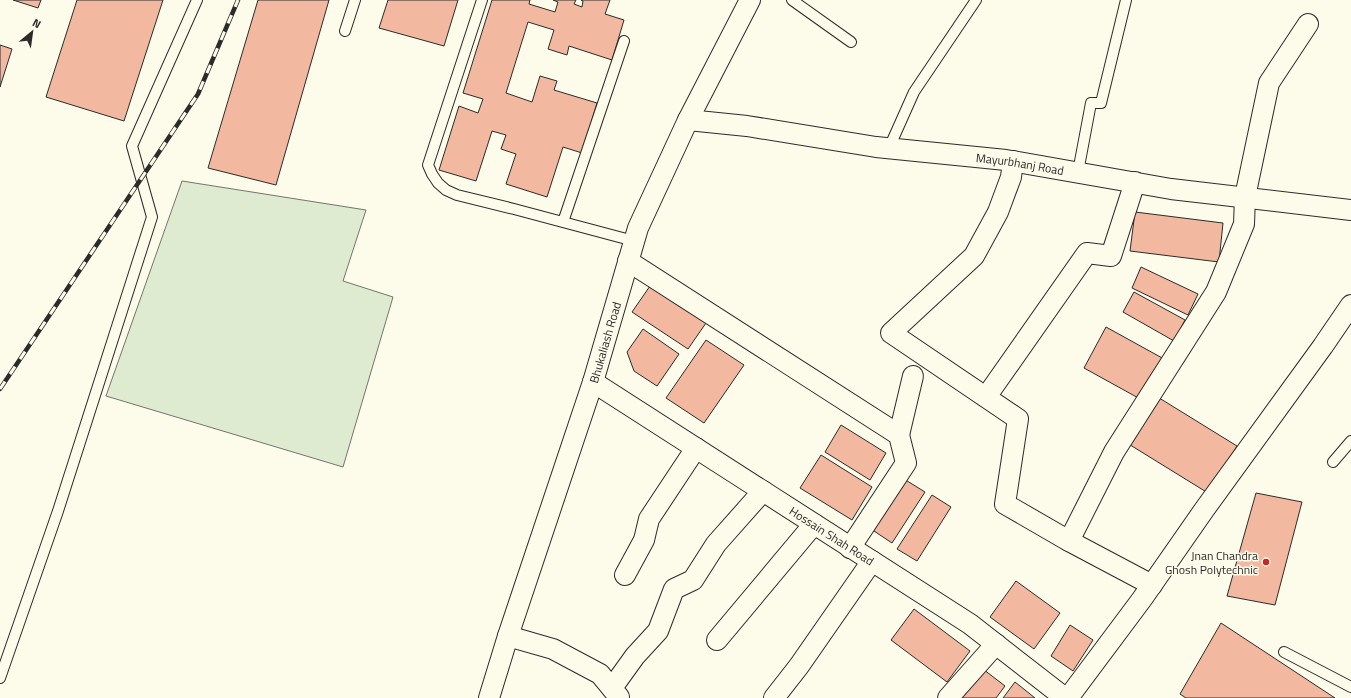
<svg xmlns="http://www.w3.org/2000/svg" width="1351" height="698" viewBox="0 0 1351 698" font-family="'Titillium Web',sans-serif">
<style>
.green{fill:#deebd1;stroke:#74746e}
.building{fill:#f2b8a0;stroke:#2b2b2b}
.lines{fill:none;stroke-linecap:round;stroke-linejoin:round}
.lane-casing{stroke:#2b2b2b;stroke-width:12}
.street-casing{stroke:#2b2b2b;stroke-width:22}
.lane{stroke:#fdfbea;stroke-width:10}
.street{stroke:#fdfbea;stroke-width:20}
.rail-casing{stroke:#2b2b2b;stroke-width:4.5}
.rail{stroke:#fdfbea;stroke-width:3;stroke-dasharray:9;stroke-linecap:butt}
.poi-dot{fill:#c62828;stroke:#fdfbea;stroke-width:1.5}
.labels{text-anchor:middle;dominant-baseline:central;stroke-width:3;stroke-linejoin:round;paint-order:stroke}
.street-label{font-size:12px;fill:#2b2b2b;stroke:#fdfbea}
.poi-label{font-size:12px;fill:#2b2b2b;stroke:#fdfbea;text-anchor:end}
</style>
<rect width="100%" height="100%" fill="#fdfbea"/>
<path class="green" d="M182,181L366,210L343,281L393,297L343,467L106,396Z"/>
<path class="building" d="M13,0H41L38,8Z
M77,0H163L124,121L46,97Z
M258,0H329L276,185L208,168Z
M388,0H458L444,46L379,28Z
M492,0H530L529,4L555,12L558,2L553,0H576L574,4L582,7L583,1L581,0H610L605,14L624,20L612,60L569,46L567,55L548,49L554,30L528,22L506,93L532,102L540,76L557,81L554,90L597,103L582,153L563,147L547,197L506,184L516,154L501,149L506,135L492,131L476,181L439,170L459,106L478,113L483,99L463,93Z
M0,45L12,49L0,87Z
M1135,212L1223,223L1219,262L1130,251Z
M1141,267L1198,294L1188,315L1132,288Z
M650,286L706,323L688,349L632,312Z
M1134,292L1185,320L1174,341L1123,312Z
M1106,327L1164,359L1142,400L1084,368Z
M643,329L679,354L657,386L634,371L627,352Z
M706,340L744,365L704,423L666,398Z
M1156,396L1237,446L1208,493L1127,443Z
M841,425L886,453L870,480L825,452Z
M821,455L872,487L852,520L800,488Z
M904,479L925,492L892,543L871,529Z
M1256,493L1302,502L1275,605L1227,596Z
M932,495L951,507L917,561L897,549Z
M1016,581L1060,613L1034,649L990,617Z
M914,609L970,651L947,682L891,640Z
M1221,623L1335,698H1186L1180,694Z
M1070,625L1093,640L1073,671L1051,656Z
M979,666L1005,686L996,698H956Z
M1015,682L1035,698H1003Z"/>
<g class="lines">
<g class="lane-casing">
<path id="lane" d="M482,0L428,165L432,174L438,183L446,190L457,195L514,209L634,241
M792,0L851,42
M345,31L355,0
M889,148L914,92L976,0
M1078,172L1091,103H1101L1126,0
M563,222L624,41
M1333,462L1351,441
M1284,652L1351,687
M0,678L58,511L152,217L132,146L197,0"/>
</g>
<g class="street-casing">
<g id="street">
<path id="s1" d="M688,120L747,126L876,147L1006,160L1171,189L1351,210"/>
<path d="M1013,161L1011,177L998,212L974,256L891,333L1018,419L1005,504L1069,541L1152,585"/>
<path d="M628,261L899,435L906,463L850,548"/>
<path id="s2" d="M593,382L970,624L1065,698"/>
<path d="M986,397L1087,253L1111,256L1135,182"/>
<path d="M899,435L913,376"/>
<path d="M1069,541L1114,452L1216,292L1244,224L1245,197L1269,83L1308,24"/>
<path d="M625,575L644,540L649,519L696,448"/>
<path d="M508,636L553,649L600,674L619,697"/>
<path d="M717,640L814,524"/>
<path d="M612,688L635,656L658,631L674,589L693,580L716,544L763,491"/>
<path id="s3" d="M489,698L508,636L593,382L638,228L688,120L750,0"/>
<path d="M774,698L799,666L872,561"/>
<path d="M948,698L996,644"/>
<path d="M1068,698L1142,599L1204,510L1323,346L1351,305"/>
</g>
</g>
<use href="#lane" class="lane"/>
<use href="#street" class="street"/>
<g class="rail-casing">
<path id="rail" d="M0,389L198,94L238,0"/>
</g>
<use href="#rail" class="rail"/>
</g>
<circle class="poi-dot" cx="1266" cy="562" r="4"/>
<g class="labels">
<g class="street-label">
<text stroke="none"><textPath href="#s1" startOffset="335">Mayurbhanj Road</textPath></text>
<text stroke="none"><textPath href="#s3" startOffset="374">Bhukaliash Road</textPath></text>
<text stroke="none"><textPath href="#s2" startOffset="284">Hossain Shah Road</textPath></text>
</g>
<g class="poi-label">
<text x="1258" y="555">Jnan Chandra<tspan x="1258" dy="14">Ghosh Polytechnic</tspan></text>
</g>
</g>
<g transform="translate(32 32) rotate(29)" stroke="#fdfbea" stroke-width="3" paint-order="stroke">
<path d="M0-3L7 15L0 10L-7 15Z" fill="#2b2b2b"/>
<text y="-6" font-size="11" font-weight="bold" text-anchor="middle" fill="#2b2b2b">N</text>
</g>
</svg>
